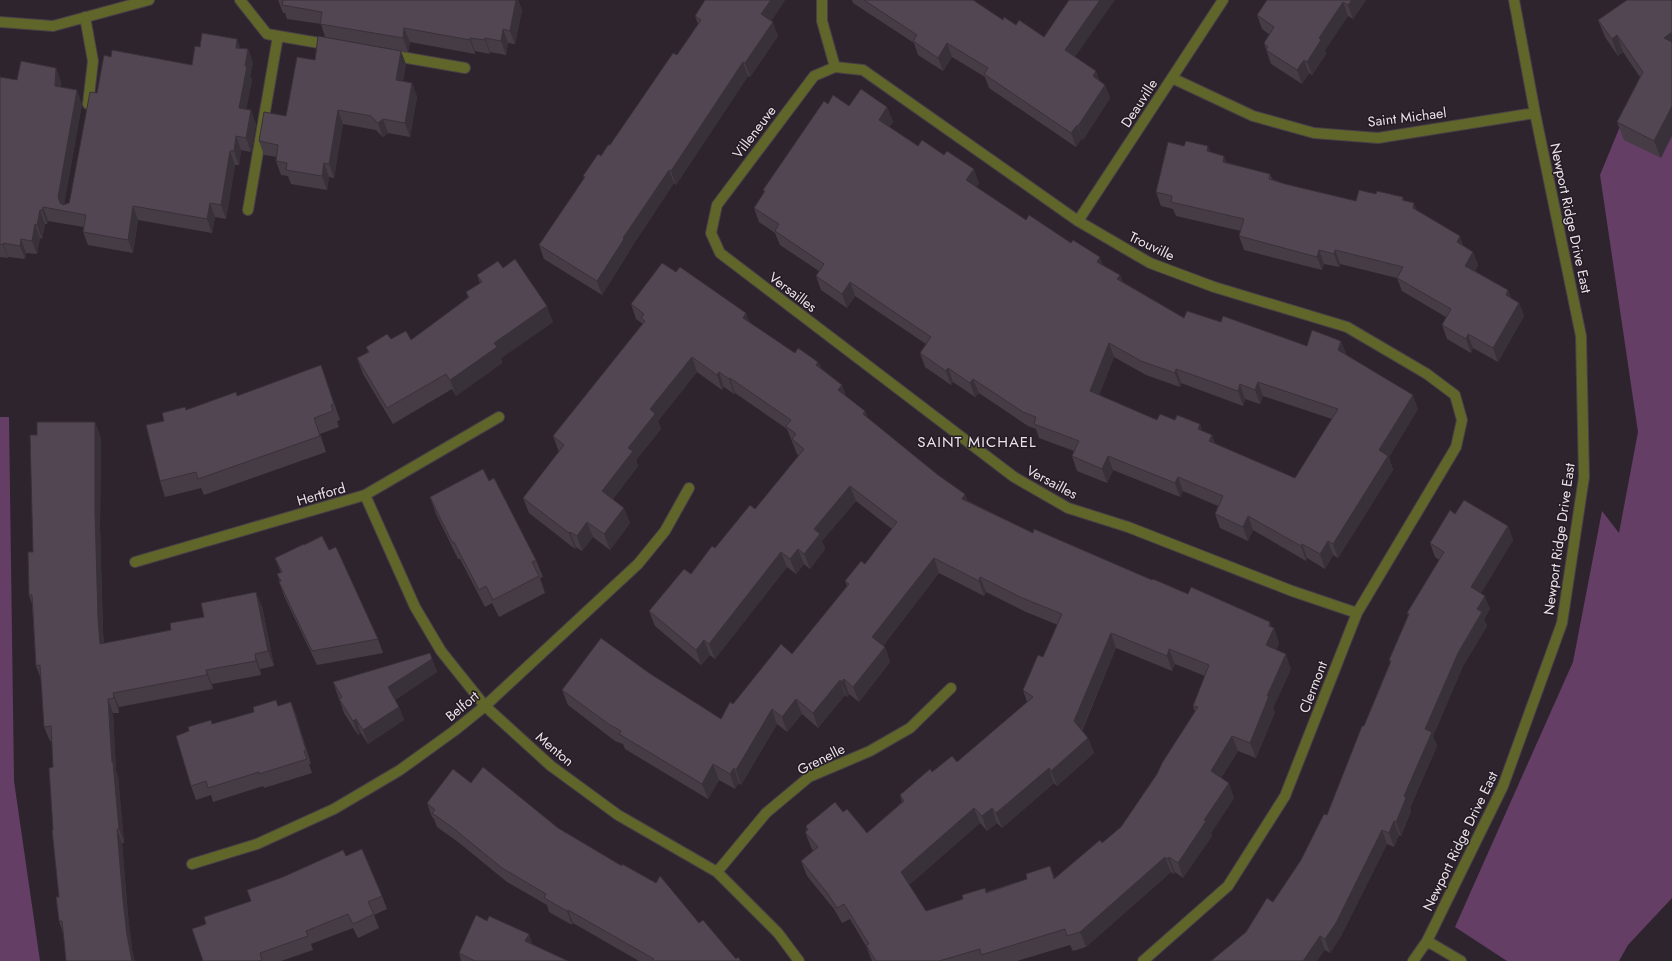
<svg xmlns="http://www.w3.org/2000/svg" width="1672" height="961" viewBox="0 0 1672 961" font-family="Jost,sans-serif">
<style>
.green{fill:#653e66}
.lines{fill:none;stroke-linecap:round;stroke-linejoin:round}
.minor-casing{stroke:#483f48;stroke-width:12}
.minor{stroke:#606529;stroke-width:10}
.wall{fill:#463c46;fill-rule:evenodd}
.shaded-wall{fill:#393139}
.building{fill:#514651;stroke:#393139;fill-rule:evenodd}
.labels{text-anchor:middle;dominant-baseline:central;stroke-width:3;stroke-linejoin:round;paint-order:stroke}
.street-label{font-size:14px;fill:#eae4ea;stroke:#241b24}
.neighbourhood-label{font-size:15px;letter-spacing:1px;fill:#eae4ea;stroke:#241b24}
</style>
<rect width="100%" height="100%" fill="#2e242e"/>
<path class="green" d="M1672,0V898L1628,945L1619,961H1507L1455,927L1573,662L1602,511L1619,533L1638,432L1600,175Z
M0,417H9L14,781L40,961H0Z"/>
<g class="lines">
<g class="minor-casing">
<path id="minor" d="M240,0L267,34L331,45
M822,0V21L835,67
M85,17L93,61L88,104
M0,22L53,26L149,0
M390,55L465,68
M1172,78L1253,116L1314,133L1378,138L1535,113
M248,210L278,36
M1078,221L1223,0
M365,495L415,607L441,651L485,706L551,766L618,815L717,872L778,933L799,961
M135,562L365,495L499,417
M192,864L257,844L334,809L400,770L454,731L485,706L638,564L665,531L689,488
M717,872L766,813L809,777L870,751L910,728L951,688
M1427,941L1461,961
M1143,961L1228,886L1285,796L1357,613L1456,447L1462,420L1455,395L1427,374L1347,327L1214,287L1150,263L1078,221L863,70L835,67L814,76L717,205L711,233L720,253L1014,477L1068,508L1128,527L1292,591L1357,613
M1413,961L1427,941L1503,786L1562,623L1584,477L1581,336L1535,113L1514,0"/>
</g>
<use href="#minor" class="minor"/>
</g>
<path class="wall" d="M278,0H518L522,10L515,44L508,43L506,55L490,52V54L475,51V54L410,42L408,52L325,37L321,24L287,19L285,13H283Z
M705,0H785L771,21L778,36L750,77L748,76L676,185L674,183L629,251V252L602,295L544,259L539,245L584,178L583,176L610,145L677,55L698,24L695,16Z
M852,0H973L1003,20L1016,25L1075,57L1096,71L1100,82L1105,85L1110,98L1083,140L1082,138L1076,147L989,88L985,77L952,57L943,71L918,55L914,43L853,3Z
M1267,0H1366L1353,19L1348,16L1325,50L1326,54L1312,75L1309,73L1302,84L1271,64L1264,43L1270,35L1262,29L1257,15Z
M1672,0L1661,158L1624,140L1617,122L1640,77L1623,52L1618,56L1605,37L1598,20Z
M237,39L240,48L248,49L253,63L250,76L252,80L246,109L256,124L251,152L241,150L239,165H235L226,219L215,217L212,233L138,220L133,253L88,245L83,232L84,227L48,221L47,224H45L42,239L40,238L37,254L26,253L25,259L8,257V258L0,257V77L17,80L56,68L61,82V87L82,104L64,204L69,203L70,199L97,93L111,57L192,65L200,47Z
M315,60L406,64L403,81L412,83L417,97L410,137L388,133L383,137L376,130L343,124L334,178L329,177L327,190L291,184L288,176L281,175L276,161L277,157L264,155L259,141L286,116Z
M828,104L849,106L887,107L893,122L889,127L918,146L979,183L976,187L1026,220L1120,275L1123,282L1184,318L1221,322L1307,346L1346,354L1418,409L1389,457L1393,470L1338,558L1333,555L1325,569L1307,558L1306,561L1253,530L1248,541L1220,528L1215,514L1218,506L1183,491L1180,497L1113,470L1107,483L1077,471L1072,456L1074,451L1039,438L1036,429L1028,426L979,393L975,397L953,382L951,385L925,367L920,353L926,344L855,296L847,308L821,290L816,276L819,271L780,245L775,233L759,222L754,208L764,192L763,190ZM1114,357L1146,375L1180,387L1181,383L1243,406L1245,399L1260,404L1263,396L1332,419L1295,478L1215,444L1212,435L1202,431L1200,424L1175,420H1157L1099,395Z
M1211,152L1227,163L1270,174L1272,179L1285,184L1356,201L1376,194L1403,197L1404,201L1417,211L1464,246L1473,252L1478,265L1475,271L1508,290L1511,298L1519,303L1524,316L1498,362L1473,348L1471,353L1447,339L1442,325L1446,317L1402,291L1397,278L1340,264L1339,267L1324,264L1322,270L1244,250L1239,236L1241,231L1176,216L1173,209L1161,206L1156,192Z
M503,268L553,322L501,358L502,363L456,396L452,389L393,424L363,374L357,358L368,352L366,347L391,339L411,340L468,298L466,292L480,283L477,275Z
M631,304L749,322L795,353L818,362L821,368L842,385L846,396L865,411L867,418L968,501L1033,533L1274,628L1279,643L1276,650L1291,669L1273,708L1275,712L1256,758L1238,751L1221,778L1234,798L1211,833L1212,836L1183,878L1175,872L1174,874L1171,872L1086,947L1073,951L1070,945L1017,961H872L866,946L850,919L842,923L834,909L807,876L801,861L813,851L811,847L805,832L807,830L806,826L843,812L867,833L902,802L900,795L932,772L957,762L1027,702L1023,690L1043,657L1058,625L1026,612L986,592L984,596L939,573L883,646L885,647L890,662L859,702L849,694L847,697L845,695L818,728L802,714L787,732L777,724L741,785L739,783L735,789L719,780L708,799L625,749L623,744L615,741L568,705L562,690L649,673L721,719L733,704L792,654L847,586L845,581L865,564L892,529L856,501L822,541L825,549L810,569L804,564L796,574L787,567L715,659L710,655L701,665L655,626L649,611L691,574L715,548L755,509L799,456L797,454L787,429L735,393L734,394L724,387L722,390L697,372L658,421L661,429L636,460L638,466L613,499L630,523L610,550L593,537L582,551L576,547L575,549L529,513L523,498L559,452L553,436L643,324L636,319ZM1116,648L1172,671L1175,664L1205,676L1193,706L1195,712L1157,774L1121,827L1102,843L1055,879L1050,866L1027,879L926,911L909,885L980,823L987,831L997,823L1002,828L1054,783L1057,786L1094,753L1088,738L1082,731Z
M321,365L340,420L337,421L339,427L320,434L326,452L204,495L201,488L165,497L160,481L186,410L237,396Z
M101,437L100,526L103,632L104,644L171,630L262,606L274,666L260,669L261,675L212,684L213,689L119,707V713H113L116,771L118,776L124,843H122L128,915L132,949L63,933L59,921V897L53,830V767L52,741H50L44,727L41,679L36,666L32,604L29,595L33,552Z
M489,481L536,560L543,577L540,578L545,593L499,617L492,603L485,607L460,559H458L436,514L430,497Z
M1455,514L1508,526L1513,540L1481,593L1490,609L1484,619L1487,626L1463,666L1437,727L1433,736L1437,746L1410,808L1411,811L1401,836L1399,835L1394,847L1387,844L1341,936L1330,953L1325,950L1246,932L1273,902L1301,860L1327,815L1390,663L1389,660L1408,616L1407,613L1439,560L1435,557L1430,543Z
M304,545L329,550L378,639L383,653L317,665L284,596L279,582H280L277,574L281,573L275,558Z
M432,659L437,672L395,700L399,707L404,720L368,744L361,733L358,735L344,713L333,682Z
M291,702L296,715L311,764H309L312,773L264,788L263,786L213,802L211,795L196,800L191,786L212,724L278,706Z
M471,783L558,828L699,923L736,959L741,961H639L573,923L572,925L549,912L547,905L507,882L458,842L437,827L434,819L432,817L427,803Z
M346,856L382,896L387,909L374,915L379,928L358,938L353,928L311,944L313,950L281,961H203L206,924L251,901Z
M487,921L529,934L532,944L568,961H461L459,953Z"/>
<path class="shaded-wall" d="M516,0H518L522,10L515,44L510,31Z
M771,0H785L766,28L761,14Z
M1100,0H1115L1070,64L1065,50Z
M1352,0H1366L1353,19L1348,5Z
M1343,2L1348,16L1325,50L1326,54L1312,75L1307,62L1319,38Z
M773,22L778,36L750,77L745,63Z
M404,28L410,42L408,52L403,38Z
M503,29L508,43L506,55L501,41Z
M1672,32V54L1664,38Z
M1617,35L1623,52L1618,56L1612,39Z
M470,38L475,51V54L470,40Z
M485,38L490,52V54L485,40Z
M237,39L242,53L236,48Z
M947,43L952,57L943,71L938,58Z
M248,49L253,63L250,76L252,80L244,122L239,108L245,66Z
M401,51L406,64L401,94L396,80Z
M1304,60L1309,73L1302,84L1297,70Z
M743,62L748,76L676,185L671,171Z
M56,68L61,82L60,100L55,86Z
M1096,71L1101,85L1093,76Z
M412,83L417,97L410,137L405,123Z
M1105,85L1110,98L1083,140L1078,126Z
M77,90L82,104L63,211L58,197Z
M1672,106V136L1661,158L1654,141Z
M887,107L893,122L884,134L879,120Z
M251,110L256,124L251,152L246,138Z
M338,110L343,124L334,178L329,164Z
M383,119L388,133L383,137L378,123Z
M1077,125L1082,138L1076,147L1071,133Z
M236,136L241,150L239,165L234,151Z
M1208,146L1213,160L1207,151Z
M230,151L235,165L226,219L221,205Z
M1224,156L1229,169L1223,162Z
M324,163L329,177L327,190L322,176Z
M974,169L979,183L972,194L966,180Z
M669,170L674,183L629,251V252L602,295L597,281L623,238Z
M210,203L215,217L212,233L207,219Z
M1414,203L1419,217L1413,208Z
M133,206L138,220L133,253L128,240Z
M43,207L48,221L47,224L42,210Z
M40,210L45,224L42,239L37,225Z
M35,224L40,238L37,254L32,241Z
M1460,236L1465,250L1457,242Z
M21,239L26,253L25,259L20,246Z
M3,243L8,257V258L3,245Z
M1319,250L1324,264L1322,270L1317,257Z
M1335,250L1340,264L1339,267L1334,254Z
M1473,252L1478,265L1470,279L1465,266Z
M1100,257L1105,271L1097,262Z
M1120,275L1125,289L1117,279Z
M850,282L855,296L847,308L842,294Z
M1508,290L1513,304L1506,295Z
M1519,303L1524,316L1498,362L1493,348Z
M547,306L553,322L501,358L502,363L456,396L450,380L494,343Z
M746,313L752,328L743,318Z
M1468,334L1473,348L1471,353L1466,339Z
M1341,341L1347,355L1338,350Z
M1109,343L1114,357L1095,406L1090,391Z
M692,357L697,372L658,421L661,429L636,460L638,466L608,506L602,491L628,448L650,409Z
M818,362L824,377L816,365Z
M948,368L953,382L951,385L946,371Z
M1176,369L1181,383L1180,387L1175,373Z
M719,372L724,387L722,390L717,375Z
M730,378L735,393L734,394L729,379Z
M973,379L979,393L975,397L970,383Z
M1258,382L1263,396L1260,404L1255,390Z
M1240,384L1245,399L1243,406L1238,391Z
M842,385L848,400L838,390Z
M1413,395L1418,409L1389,457L1393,470L1338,558L1333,544L1379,450Z
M865,411L871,426L863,414Z
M95,422L101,437L100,526L103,632L106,659L100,644L98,618L95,512Z
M1200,424L1205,438L1198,429Z
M1212,435L1217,449L1209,441Z
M1108,456L1113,470L1107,483L1102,469Z
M1178,477L1183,491L1180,497L1175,483Z
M850,486L856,501L822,541L825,549L810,569L804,554L814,529Z
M965,494L971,509L962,499Z
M624,508L630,523L610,550L604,534Z
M1248,516L1253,530L1248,541L1243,527Z
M587,522L593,537L582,551L577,536Z
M1508,526L1513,540L1476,601L1471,587Z
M570,532L576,547L575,549L569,533Z
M1328,541L1333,555L1325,569L1320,554Z
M1302,544L1307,558L1306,561L1301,546Z
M798,549L804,564L796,574L790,559Z
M781,552L787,567L715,659L709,644Z
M934,558L939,573L878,652L872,637Z
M980,577L986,592L984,596L979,581Z
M256,592L262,606L274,666L268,651Z
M1485,596L1490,609L1484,619L1487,626L1463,666L1437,727L1433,736L1437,746L1410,807L1411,811L1401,836L1396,822L1425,729L1458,653L1477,609Z
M1270,622L1273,630L1274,628L1279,643L1272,660L1266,645L1269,626Z
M1111,633L1116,648L1079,736L1074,721Z
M704,640L710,655L701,665L696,650Z
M885,647L890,662L859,702L853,687Z
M1169,649L1175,664L1172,671L1167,656Z
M255,654L260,669L261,675L256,661Z
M1286,654L1291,669L1273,708L1275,712L1256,758L1250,743L1267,696Z
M432,659L437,672L393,701L388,687Z
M206,670L212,684L213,689L207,675Z
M844,679L849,694L847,697L841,682Z
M840,680L845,695L818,728L813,713Z
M113,693L119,707V713L114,698Z
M108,699L113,713L116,771L118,776L124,843L119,829L112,762Z
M796,699L802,714L787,732L782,717Z
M291,702L296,715L311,764L306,750Z
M399,707L404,720L368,744L363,730Z
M772,709L777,724L741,785L736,770Z
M356,719L361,733L358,735L353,721Z
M1232,736L1238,751L1216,786L1211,771Z
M1088,738L1094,753L1057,786L1051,771Z
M713,764L719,780L708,799L702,784Z
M734,768L739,783L735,789L730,774Z
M1049,768L1054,783L1002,828L996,813Z
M1229,783L1234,798L1211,833L1212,836L1183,878L1178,863L1204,820Z
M974,808L980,823L907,887L901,872Z
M992,808L997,823L987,831L982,816Z
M1394,821L1399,835L1394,847L1389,833Z
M117,829L122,843L128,915L132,949L135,961H132L127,935L123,900Z
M1382,830L1387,844L1341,936L1330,953L1325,939Z
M1165,857L1171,872L1086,947L1080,932Z
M1169,857L1175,872L1174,874L1168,859Z
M568,910L573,923L572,925L567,911Z
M529,934L534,948L525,941Z
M1320,936L1325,950L1317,961H1303Z"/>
<path class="building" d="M283,0H516L510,31L503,29L501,41L485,38V40L470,38V40L404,28L403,38L320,24L322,12L282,5Z
M705,0H771L761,14L773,22L745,63L743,62L671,171L669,170L623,238L624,239L597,281L539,245L585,177L583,176L598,154L601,156L608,145H610L673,53L677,55L701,20L695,16Z
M864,0H973L1003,20L1004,17L1016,25L1019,20L1044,37L1069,0H1100L1065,50L1096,71L1093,76L1105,85L1078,126L1077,125L1071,133L984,74L988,68L947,43L938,58L913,41L917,35Z
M1267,0H1352L1348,5L1343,2L1319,38L1321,40L1307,62L1304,60L1297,70L1266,50L1268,47L1264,43L1274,27L1257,15Z
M1627,0H1672V32L1664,38L1672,42V106L1654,141L1617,122L1643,72L1617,35L1612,39L1598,20Z
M202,33L237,39L236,48L248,49L245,66H247L239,108L251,110L246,138L236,136L234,151H230L221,205L210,203L207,219L133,206L128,240L83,232L86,215L43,207L42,210H40L37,225L35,224L32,241L21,239L20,246L3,243V245L0,244V77L17,80L21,61L56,68L55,86L77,90L58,197L60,203L63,205L69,203L70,199L90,92L97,93L104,55L111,57L112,50L192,65L195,46L200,47Z
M318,36L401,51L396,80L412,83L405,123L383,119L378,123L371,116L338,110L329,164L324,163L322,176L286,170L287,163L276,161L278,145L259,141L264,112L286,116L297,57L315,60Z
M861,89L887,107L879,120L918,146L922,140L944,155L947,151L974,169L966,180L1026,220L1029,215L1071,243L1073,240L1100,257L1097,262L1120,275L1117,279L1184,318L1187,311L1221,322L1223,316L1307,346L1312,330L1341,341L1338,350L1413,395L1379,450L1388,456L1333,544L1328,541L1320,554L1302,544L1301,546L1248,516L1243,527L1215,514L1223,496L1178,477L1175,483L1108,456L1102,469L1072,456L1079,441L1034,424L1036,417L1023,412L973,379L970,383L948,368L946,371L920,353L931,337L850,282L842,294L816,276L824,264L775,231L779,224L754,208L765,191L763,190L824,101L828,104L833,95L849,106ZM1109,343L1141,361L1175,373L1176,369L1238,391L1240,384L1255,390L1258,382L1338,409L1295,478L1209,441L1212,435L1198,429L1200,424L1177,415L1175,420L1160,414L1157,420L1090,391Z
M1186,141L1208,146L1207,151L1224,156L1223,162L1270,174L1269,179L1285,184L1356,201L1359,190L1376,194L1377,191L1403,197L1402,200L1414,203L1413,208L1460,236L1457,242L1473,252L1465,266L1508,290L1506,295L1519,303L1493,348L1468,334L1466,339L1442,325L1451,309L1397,278L1403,267L1335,250L1334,254L1319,250L1317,257L1239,236L1244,219L1171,202L1172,196L1156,192L1168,142L1184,146Z
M515,259L547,306L494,343L497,347L450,380L446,374L387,408L357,358L369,352L366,347L387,334L391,339L406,331L411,340L469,297L466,292L482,282L477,275L498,261L503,268Z
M662,263L676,272L680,267L746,313L743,318L795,353L798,348L818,362L816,365L842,385L838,390L865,411L863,414L938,475L965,494L962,499L1033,533L1034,529L1152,580L1153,579L1188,594L1191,587L1270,622L1269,626L1274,628L1266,645L1286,654L1267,696H1269L1250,743L1232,736L1211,771L1229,783L1204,820L1206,821L1178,863L1169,857L1168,859L1165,857L1080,932L1067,936L1065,929L981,955L980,949L939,961H876L866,945L869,944L844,904L837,908L828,894L801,861L818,847L805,832L808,830L806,826L835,802L843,812L847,809L867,833L904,801L900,795L930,769L932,772L952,756L957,762L1033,697L1023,690L1038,655L1043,657L1062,614L1020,597L980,577L979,581L934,558L872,637L885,647L853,687L844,679L841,682L840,680L813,713L796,699L782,717L772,709L736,770L734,768L730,774L713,764L702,784L619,734L621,731L610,725L562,690L601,638L649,673L721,719L730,702L733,704L781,644L792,654L849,584L845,581L861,561L865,564L897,522L850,486L814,529L820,534L804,554L798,549L790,559L781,552L709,644L704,640L696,650L649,611L684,569L691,574L712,546L715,548L750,505L755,509L804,449L792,439L796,434L786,426L791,420L730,378L729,379L719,372L717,375L692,357L650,409L655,414L628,448L633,451L602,491L624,508L604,534L587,522L577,536L570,532L569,533L523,498L564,445L553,436L645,321L641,318L644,314L631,304ZM1111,633L1167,656L1169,649L1209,665L1193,706L1198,707L1162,763L1157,774L1121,827L1102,843L1100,840L1054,879L1050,866L1026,874L1027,879L986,893L985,888L962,895L963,899L926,911L901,872L974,808L982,816L992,808L996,813L1049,768L1051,771L1088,738L1074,721Z
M321,365L334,404L331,405L333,411L314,418L320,436L198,479L196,472L160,481L146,425L164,421L162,413L185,407L186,410L236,392L237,396Z
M37,422H95V512L98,618L100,644L171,630L170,623L204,617L201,603L256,592L268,651L255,654L256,661L206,670L207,675L113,693L114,698L108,699L112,762H113L119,829H117L123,900L127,935L132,961H66L62,921H59L56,897H59L52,830H53L49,768L53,767L51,726L44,727L40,665L36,666L32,595H29L28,552H33L30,435H37Z
M483,469L489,481L494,478L536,560L532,562L539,576L493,600L486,586L479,590L454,542H452L430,497Z
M1464,500L1508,526L1471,587L1485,596L1477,609L1482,612L1458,653L1432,713L1425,729L1432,732L1404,796L1406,798L1396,822L1394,821L1389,833L1382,830L1336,923L1325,939L1320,936L1303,961H1211L1246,932L1267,898L1273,902L1301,860L1324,814L1327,815L1362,726H1364L1391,661L1389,660L1409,614L1407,613L1444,552L1430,543L1450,510L1455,514Z
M322,536L329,550L336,547L378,639L312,651L279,582L281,581L277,574L282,572L275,558L304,544V545Z
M430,653L432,659L388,687L399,707L363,730L356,719L353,721L339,699L342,697L333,682Z
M276,700L278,706L291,702L306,750L304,751L307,759L259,774V772L208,788L206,781L191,786L176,736L189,731L188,727L211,720L212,724L254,712L253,707Z
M483,767L558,828L622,866V864L656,883L660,876L699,923L703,920L736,959L738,957L741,961H652L654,959L568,910L567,911L544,898L546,894L502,868L453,828L432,813L435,810L427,803L453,769L471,783Z
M362,849L382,896L368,902L374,914L353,924L348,914L306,931L308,936L260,953L262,960L258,961H203L192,929L206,924L204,917L251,901L247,890L283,877L343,850L346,856Z
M476,915L487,921L489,916L529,934L525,941L568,961H475L459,953Z"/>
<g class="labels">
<g class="street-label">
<text transform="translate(1139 103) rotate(-57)">Deauville</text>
<text transform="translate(1407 117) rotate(-7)">Saint Michael</text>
<text transform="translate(754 132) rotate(-53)">Villeneuve</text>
<text transform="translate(1571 218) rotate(78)">Newport Ridge Drive East</text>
<text transform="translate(1152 246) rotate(26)">Trouville</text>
<text transform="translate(793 292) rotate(37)">Versailles</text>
<text transform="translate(1052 482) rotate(28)">Versailles</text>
<text transform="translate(321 494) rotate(-16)">Hertford</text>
<text transform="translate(1559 539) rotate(-82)">Newport Ridge Drive East</text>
<text transform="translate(1313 687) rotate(-69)">Clermont</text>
<text transform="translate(462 706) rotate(-40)">Belfort</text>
<text transform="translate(555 749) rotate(40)">Menton</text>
<text transform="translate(821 759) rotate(-27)">Grenelle</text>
<text transform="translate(1460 841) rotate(-64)">Newport Ridge Drive East</text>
</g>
<g class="neighbourhood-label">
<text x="977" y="442">SAINT MICHAEL</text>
</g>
</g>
</svg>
